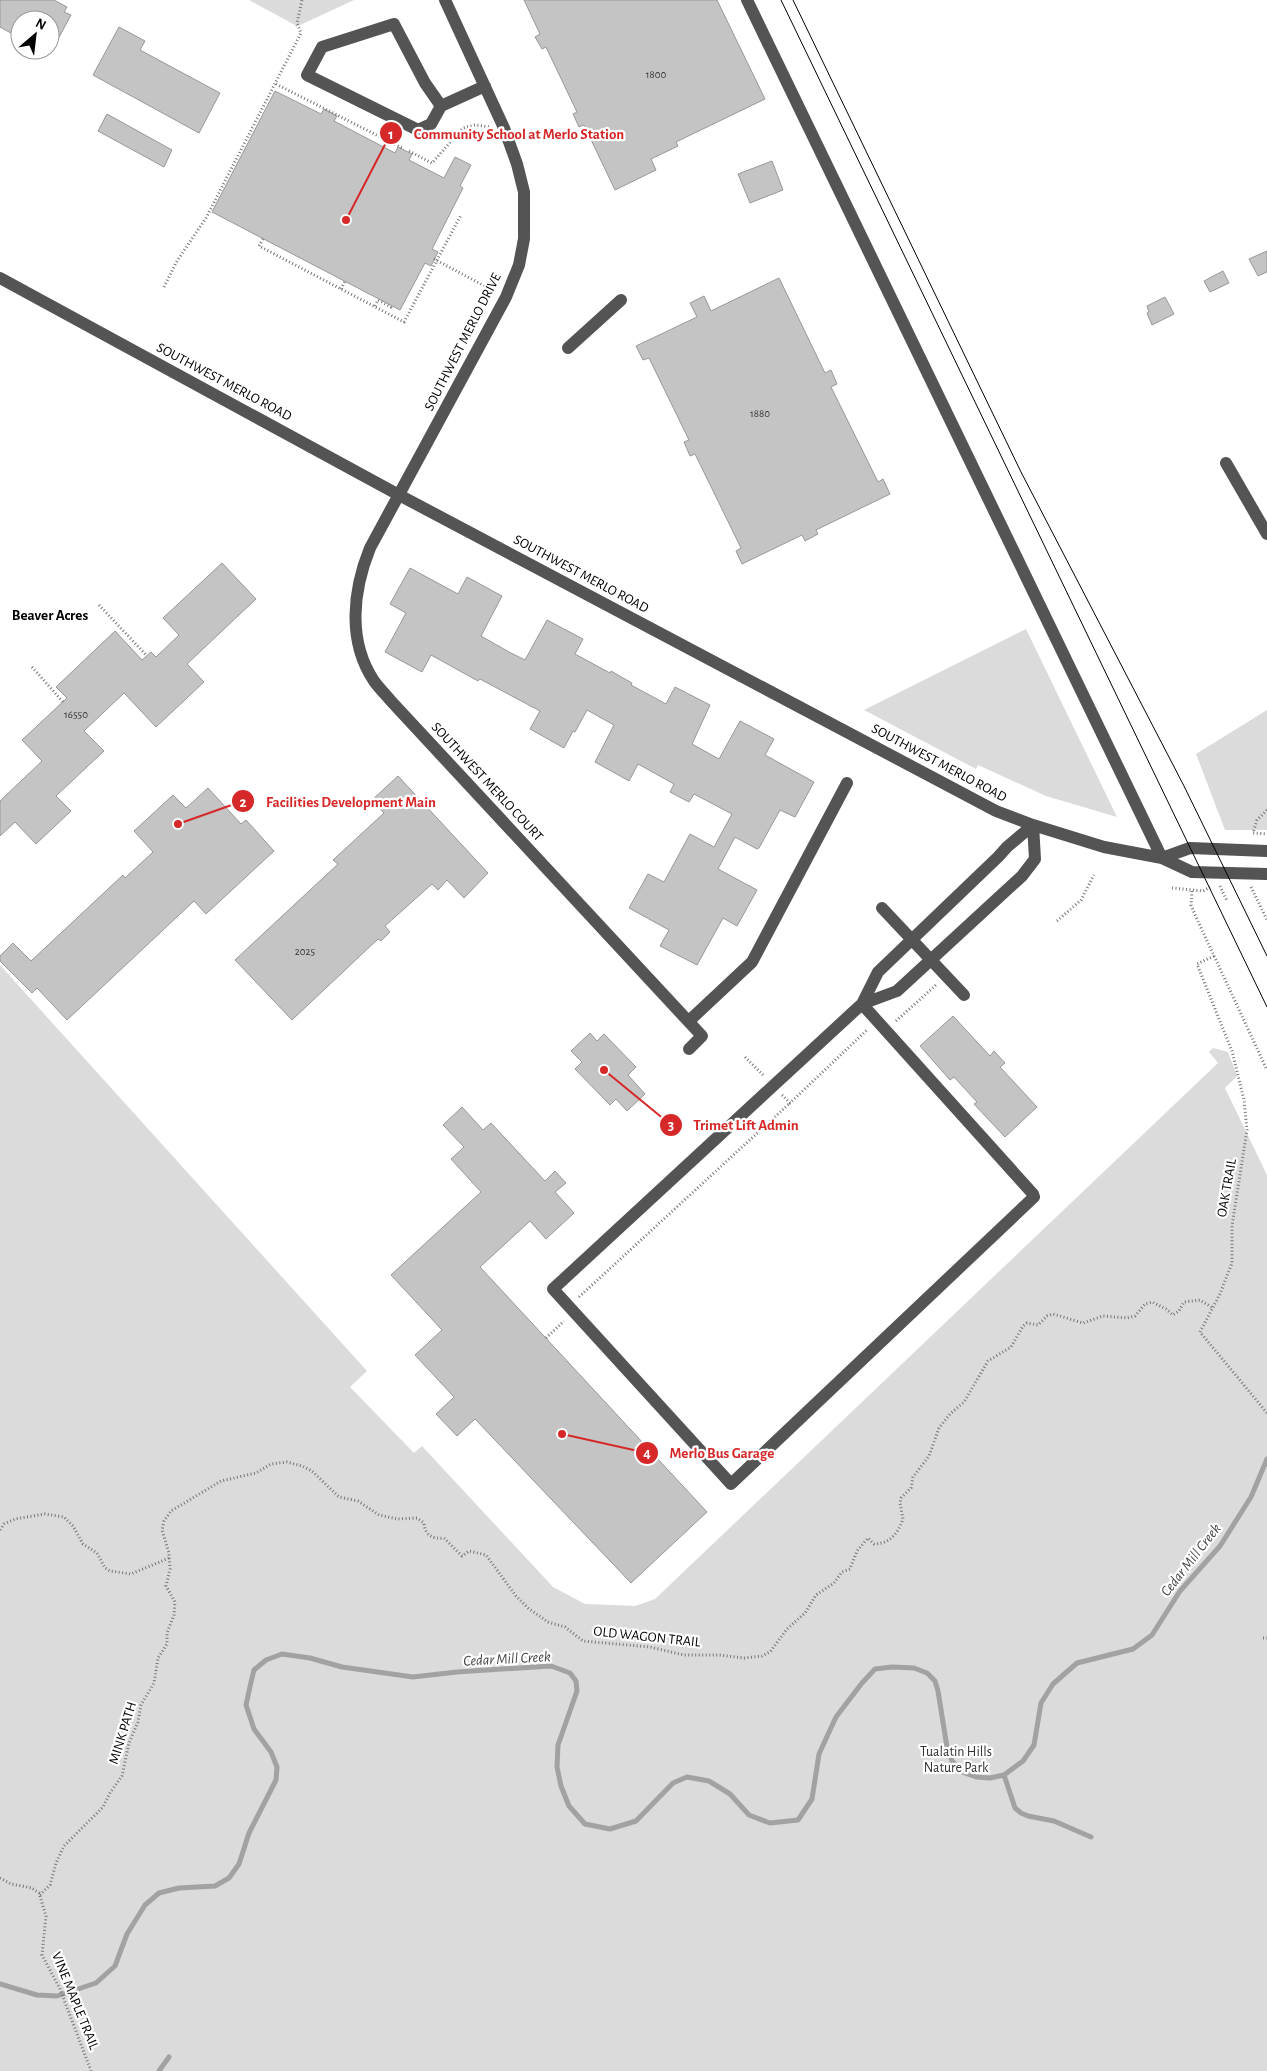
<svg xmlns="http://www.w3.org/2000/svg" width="1267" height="2071" viewBox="0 0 1267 2071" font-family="'Alegreya Sans',sans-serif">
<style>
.green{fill:#dbdbdb}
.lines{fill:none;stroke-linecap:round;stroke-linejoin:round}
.stream{stroke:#a2a2a2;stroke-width:5}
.building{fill:#c4c4c4;stroke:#989898}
.path{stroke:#767676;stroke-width:3;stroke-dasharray:1 2.5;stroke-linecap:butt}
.minor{stroke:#545454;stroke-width:12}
.tram{stroke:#000;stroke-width:1}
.labels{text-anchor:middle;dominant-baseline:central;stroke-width:4.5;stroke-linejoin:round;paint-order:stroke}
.number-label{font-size:11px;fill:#313131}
.street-label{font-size:14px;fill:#000;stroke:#fff}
.park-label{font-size:14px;fill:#323232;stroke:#fff}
.neighbourhood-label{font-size:15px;font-weight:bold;fill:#000;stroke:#fff}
.water-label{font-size:15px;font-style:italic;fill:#434343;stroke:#fff}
.leader{fill:none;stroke:#d62828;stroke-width:2}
.callout-dot{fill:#d62828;stroke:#fff;stroke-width:2}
.mark-label{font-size:15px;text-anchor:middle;font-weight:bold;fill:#fff}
.callout-label{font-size:15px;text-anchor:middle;font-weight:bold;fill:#d62828;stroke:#fff;stroke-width:4.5;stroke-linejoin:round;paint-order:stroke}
</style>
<rect width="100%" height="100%" fill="#fff"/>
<path class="green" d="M249,0H354L296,27L295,25Z
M1026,629L1117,817L1046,796L978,765L976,769L864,710Z
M1267,710V830H1225L1196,754Z
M0,965L367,1371L350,1387L414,1453L422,1446L553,1587L585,1604L635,1606L655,1599L1218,1063L1209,1052L1213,1048L1228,1052L1237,1076L1225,1088L1267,1175V2071H0Z"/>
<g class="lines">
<path class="stream" d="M1004,1775L1015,1808L1021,1813L1028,1816L1054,1821L1091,1837
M0,1984L37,1995L57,1996L96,1983L115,1966L127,1934L145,1905L159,1893L179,1888L215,1886L229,1878L239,1864L249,1833L276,1780L277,1767L271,1752L254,1729L246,1705L251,1682L254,1670L266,1660L282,1654L310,1658L342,1667L413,1677L457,1672L551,1666L570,1673L576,1681L577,1691L558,1745L557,1767L561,1786L569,1806L585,1824L610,1829L636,1821L673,1783L687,1777L709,1781L730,1794L749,1815L770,1823L798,1820L812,1799L819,1754L836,1717L862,1683L875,1669L892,1667L914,1668L927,1673L935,1681L938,1691L947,1747L952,1761L962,1772L976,1777L990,1778L1004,1775L1023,1761L1034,1745L1041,1703L1053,1684L1077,1663L1133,1649L1152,1635L1180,1591L1220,1546L1251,1497L1267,1459
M159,2071L169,2057"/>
</g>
<path class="building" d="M0,0H54L67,7L64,12L71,15L50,54V20H20V38L0,27Z
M524,0H717L765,99L676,142L678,146L651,159L656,170L615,190L584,125L579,127L573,114L577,112L546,47L542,49L535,37L540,34Z
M119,27L145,41L140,50L220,93L199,133L93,75Z
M275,91L321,114L324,109L337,116L334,121L395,153L398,147L412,154L409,160L444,178L455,157L471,165L460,186L463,188L432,249L438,252L431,266L425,263L400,310L212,212Z
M107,114L172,150L164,167L98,131Z
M772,161L783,190L750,203L738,174Z
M1267,251V272L1258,276L1249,259Z
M1223,271L1229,283L1210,292L1204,281Z
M779,278L825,373L831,370L837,384L831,387L878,482L883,479L890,494L816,530L818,534L805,541L802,535L742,564L736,551L741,548L695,454L690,456L684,442L689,440L649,358L643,360L636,346L697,317L690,303L704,296L711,311Z
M1165,297L1174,314L1152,325L1147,313L1149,312L1147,306Z
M222,563L256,599L187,664L204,682L156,727L124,693L84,731L104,751L56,796L71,811L36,844L15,822L0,836V801L42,761L22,740L67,698L56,687L115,631L142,660L151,652L156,657L179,635L163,618Z
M410,568L458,594L467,577L502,596L481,636L509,652L525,660L547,620L583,639L575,654L610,673L611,671L632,683L631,685L666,704L675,687L710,705L692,744L719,759L740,721L774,739L765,755L814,782L795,817L780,810L759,848L757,849L735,837L718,869L757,890L737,926L723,918L697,965L660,946L669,930L629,908L648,874L664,882L690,834L714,847L732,814L694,794L689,802L670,792L674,784L638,764L629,781L595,762L614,725L587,710L575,732L573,731L564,748L530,729L540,711L480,679L478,681L431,655L422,672L385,652L406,613L390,604Z
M398,776L488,873L464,898L447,880L438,890L432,884L385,926L390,932L381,941L378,939L292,1020L235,960L338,864L333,860L384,813L372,800Z
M208,788L241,824L246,820L274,851L206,914L194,901L67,1020L37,988L32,993L0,961V956L13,943L31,961L123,875L125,878L153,852L134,831L173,795L186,808Z
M953,1016L990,1056L994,1051L1005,1063L1000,1067L1037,1107L1005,1137L974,1104L977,1102L954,1077L950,1080L920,1046Z
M590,1033L597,1041L604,1034L636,1067L628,1075L645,1094L627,1111L616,1099L610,1105L575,1069L582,1062L571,1051Z
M462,1107L483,1130L491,1123L545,1181L555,1171L566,1183L555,1192L574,1213L546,1239L530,1221L480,1267L707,1512L631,1583L475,1419L457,1436L436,1414L454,1397L415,1355L442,1330L391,1275L481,1192L451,1159L464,1147L443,1125Z"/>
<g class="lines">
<path class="path" d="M276,84L402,148
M409,151L432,163L463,128L475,125L489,127
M263,239L259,246L404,322L461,215
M434,259L494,291
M164,287L177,261L206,218L301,33L297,23L302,0
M341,289L345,281
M375,306L378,300L391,307L392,305
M99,605L147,656
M32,667L63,702
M1267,810L1257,820L1253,833L1267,834
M1220,886L1227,901
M1251,887L1267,920
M1172,888L1203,891L1210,887
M1192,891L1191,905L1196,917L1267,1070
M1057,921L1081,900L1094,875
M1214,956L1197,964L1232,1051L1244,1100L1247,1130L1232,1226V1263L1220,1294L1200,1332L1267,1413
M896,1021L936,985
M745,1057L764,1076
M782,1095L790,1103L867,1030
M579,1297L790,1103
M546,1338L564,1321
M0,1530L4,1524L15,1519L45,1514L64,1517L73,1526L83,1544L97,1553L105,1568L110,1571L131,1574L169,1558
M1263,1638H1267
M0,1878L11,1884L32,1888L39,1893L46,1916L42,1955L60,1989L91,2071
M40,1895L50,1885L56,1863L64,1846L103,1807L110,1793L122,1776L129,1743L138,1722L141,1705L154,1683L158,1658L167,1644V1633L174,1615L175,1602L166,1586L170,1569L169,1553L162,1530L164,1521L171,1511L221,1481L256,1473L271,1464L287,1462L302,1466L312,1471L339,1497L358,1501L379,1515L397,1519L417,1518L424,1523C425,1536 433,1539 444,1538L462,1556L469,1551L486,1555L516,1596L528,1608L548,1622L565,1627L583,1641L650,1647L684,1655H719L744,1658L762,1656L770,1652L787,1629L805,1613L816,1595L834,1583L842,1572L850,1569L857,1551L868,1538L874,1544C890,1544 898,1533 903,1519L900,1503L901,1498L911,1488L913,1477L929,1456L939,1428L950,1414L964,1402L988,1361L1011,1347L1023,1326L1027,1323L1038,1325L1047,1316L1053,1314L1083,1323L1103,1316L1127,1318L1135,1316L1145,1304L1152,1302L1166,1309L1173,1315L1179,1311L1184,1302L1200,1300L1213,1308"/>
<path class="minor" d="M445,0L504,128L517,164L524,192V239L519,265L506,297L370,548C353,590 347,641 374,681C379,688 386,695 391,701L702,1036L689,1049
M747,0L1162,858
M441,106L425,83L394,24L322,47L307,75L418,130L431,124L441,106L485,86
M0,278L399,495L996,811L1033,825L1104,847L1162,858L1192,872L1267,874
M568,348L621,300
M1226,463L1267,534
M1162,858L1190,848L1267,851
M882,908L964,995
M862,1004L1033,1194L1034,1197L731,1484L553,1289L851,1014L862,1004L878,972L998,857L1007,847L1033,825
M862,1004L897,991L1022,876L1035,859L1033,825
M689,1021L752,962L847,783"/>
<path class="tram" d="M781,0L1267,1007
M793,0L1021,472L1184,786L1267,956"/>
</g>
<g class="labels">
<g class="number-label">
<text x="656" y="74">1800</text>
<text x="760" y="413">1880</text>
<text x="76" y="714">16550</text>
<text x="305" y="951">2025</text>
</g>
<g class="street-label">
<text transform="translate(463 342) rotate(-63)">SOUTHWEST MERLO DRIVE</text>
<text transform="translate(224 382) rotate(28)">SOUTHWEST MERLO ROAD</text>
<text transform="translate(581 574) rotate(28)">SOUTHWEST MERLO ROAD</text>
<text transform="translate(939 763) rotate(28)">SOUTHWEST MERLO ROAD</text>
<text transform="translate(487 782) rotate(47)">SOUTHWEST MERLO COURT</text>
<text transform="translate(1227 1188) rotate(-80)">OAK TRAIL</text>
<text transform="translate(647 1637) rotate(6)">OLD WAGON TRAIL</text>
<text transform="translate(123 1733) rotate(-73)">MINK PATH</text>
<text transform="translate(75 2001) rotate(68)">VINE MAPLE TRAIL</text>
</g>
<g class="park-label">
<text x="956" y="1752">Tualatin Hills<tspan x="956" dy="16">Nature Park</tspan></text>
</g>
<g class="neighbourhood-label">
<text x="50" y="615">Beaver Acres</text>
</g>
<g class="water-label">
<text transform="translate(1191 1560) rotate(-52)">Cedar Mill Creek</text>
<text transform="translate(507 1659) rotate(-3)">Cedar Mill Creek</text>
</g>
</g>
<path class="leader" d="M346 220L391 133M178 824L243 801M604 1070L671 1125M562 1434L647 1453"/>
<g class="callout-dot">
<circle cx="346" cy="220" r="5"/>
<circle cx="178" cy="824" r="5"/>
<circle cx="604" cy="1070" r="5"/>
<circle cx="562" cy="1434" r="5"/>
<circle cx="391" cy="133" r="12"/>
<circle cx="243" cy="801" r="12"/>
<circle cx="671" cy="1125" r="12"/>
<circle cx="647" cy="1453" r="12"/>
</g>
<g class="mark-label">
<text x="391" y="139">1</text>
<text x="243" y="807">2</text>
<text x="671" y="1130">3</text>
<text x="647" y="1458">4</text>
</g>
<g class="callout-label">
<text x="519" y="139">Community School at Merlo Station</text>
<text x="351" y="807">Facilities Development Main</text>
<text x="746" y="1130">Trimet Lift Admin</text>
<text x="722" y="1458">Merlo Bus Garage</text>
</g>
<g transform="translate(35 35) rotate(28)"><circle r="24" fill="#ffffff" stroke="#999999"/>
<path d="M0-4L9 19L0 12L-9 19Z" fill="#000000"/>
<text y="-8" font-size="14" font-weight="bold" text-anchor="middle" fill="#000000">N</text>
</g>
</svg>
